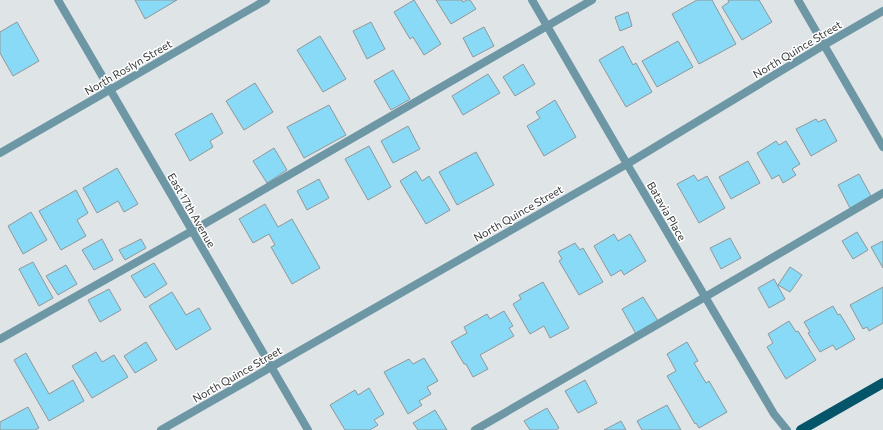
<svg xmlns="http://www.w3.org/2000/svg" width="883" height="430" viewBox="0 0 883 430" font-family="Commissioner,sans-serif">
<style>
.building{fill:#88daf6;stroke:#919799}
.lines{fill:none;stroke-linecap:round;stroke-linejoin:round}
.service{stroke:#6e97a6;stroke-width:8}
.minor{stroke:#6e97a6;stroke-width:8}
.tertiary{stroke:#6e97a6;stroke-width:8}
.primary{stroke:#04556a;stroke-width:10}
.labels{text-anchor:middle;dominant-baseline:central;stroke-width:3;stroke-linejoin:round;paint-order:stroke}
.street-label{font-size:11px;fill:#383a3b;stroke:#fff}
</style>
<rect width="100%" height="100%" fill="#dfe5e7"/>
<path class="building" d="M135,0H177L145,19Z
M414,0L441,44L424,55L413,37L410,39L394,12Z
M436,0H462L463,2L467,0H470L476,9L451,24Z
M697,0H712L736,44L699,64L672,14Z
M728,0H759L772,22L742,40L722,7L729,2Z
M628,12L632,26L620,31L615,17Z
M17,22L39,61L13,76L0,53V32Z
M371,22L385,49L367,59L353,31Z
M484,27L494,46L473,57L463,38Z
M320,36L346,79L323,92L297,50Z
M678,41L693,67L657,87L642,61Z
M623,46L633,65L636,63L652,92L626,107L599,60Z
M523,64L535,84L515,96L503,77Z
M393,70L410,99L391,110L374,81Z
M488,74L500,93L463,115L452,96Z
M255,83L273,112L244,130L226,101Z
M555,100L576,137L544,156L527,126L540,118L536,112Z
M329,105L346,135L304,158L287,127Z
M212,113L223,133L210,141L213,147L190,161L175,134Z
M816,119L818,122L825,119L837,141L811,156L796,129Z
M408,126L420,149L393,163L381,141Z
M776,141L779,145L786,141L800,164L792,169L796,175L783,183L779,175L772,179L757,153Z
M369,146L391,187L368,200L345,159Z
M274,148L287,170L267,183L253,161Z
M476,152L494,185L457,205L439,172Z
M748,161L760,183L731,199L719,177Z
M117,168L138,204L124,212L118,201L97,213L83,188Z
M416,171L422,181L429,176L450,210L426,224L400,181Z
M859,174L871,196L850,208L838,185Z
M694,175L698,181L707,176L725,208L699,223L677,184Z
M319,179L329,198L307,210L297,191Z
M76,190L88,213L77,220L86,236L61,250L39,211Z
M265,204L278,227L292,219L320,268L292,284L271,247L275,245L269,234L253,243L239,219Z
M31,212L47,240L23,254L8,226Z
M857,232L868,250L853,259L842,241Z
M614,234L618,241L630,234L646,261L624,275L621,270L611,276L594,246Z
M730,238L741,258L721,269L710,248Z
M102,239L113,260L94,270L82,250Z
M141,239L146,248L125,260L119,250Z
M883,241V268L871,247Z
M575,243L580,250L583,248L603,282L579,295L559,261L562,259L558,252Z
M33,262L53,298L39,306L19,269Z
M154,263L167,284L145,298L131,276Z
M66,265L77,284L58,295L46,276Z
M790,267L802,275L790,292L778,285Z
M774,279L785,299L769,308L758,288Z
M543,282L569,328L550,338L544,326L530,334L513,304L521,299L519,295Z
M883,287V323L869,331L867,327L863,329L850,305Z
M109,289L121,310L100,322L88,300Z
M172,292L186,315L199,308L211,329L176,350L149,306Z
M643,297L658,321L636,334L622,309Z
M833,306L838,315L840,314L855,339L836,350L833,345L820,352L808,333L810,332L804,322Z
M504,311L513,326L509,328L514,336L480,355L488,369L473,377L466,364H464L451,342L467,333L464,327L487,314L490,319Z
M789,321L796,332L798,331L816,360L786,379L767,347L773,343L768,334Z
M146,342L157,360L135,373L124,356Z
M687,342L698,361L694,363L706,383L709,381L727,412L699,428L696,423L695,424L667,376L676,371L667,354Z
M96,352L102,362L114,355L128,377L92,398L72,366Z
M26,353L49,394L73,380L84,401L49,421L14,360Z
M424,358L438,381L427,387L431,394L419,401L422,405L408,414L384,372L409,359L413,364Z
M585,380L597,403L578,413L565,391Z
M369,388L384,414L374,420L378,425L370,430H345L330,405L355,390L358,395Z
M667,405L681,430H642L637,421Z
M28,407L39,428L35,430H0V422Z
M547,408L559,428L556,430H530L524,421Z
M435,410L447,430H418L413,423Z
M621,421L626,430H604Z"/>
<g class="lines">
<path class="service" d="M0,339L192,231L592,0
M475,430L705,297L883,193"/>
<path class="minor" d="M532,0L627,164L774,414L787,430
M798,0L883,147
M0,153L266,0
M161,430L627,164L824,45L883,11"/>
<path class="tertiary" d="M58,0L308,430"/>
<path class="primary" d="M801,430L883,383"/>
</g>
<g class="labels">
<g class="street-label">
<text transform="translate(797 49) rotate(-31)">North Quince Street</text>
<text transform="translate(128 67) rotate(-30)">North Roslyn Street</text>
<text transform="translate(192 210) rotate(60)">East 17th Avenue</text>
<text transform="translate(667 211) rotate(60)">Batavia Place</text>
<text transform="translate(518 213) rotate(-30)">North Quince Street</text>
<text transform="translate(237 374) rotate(-30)">North Quince Street</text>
</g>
</g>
</svg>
